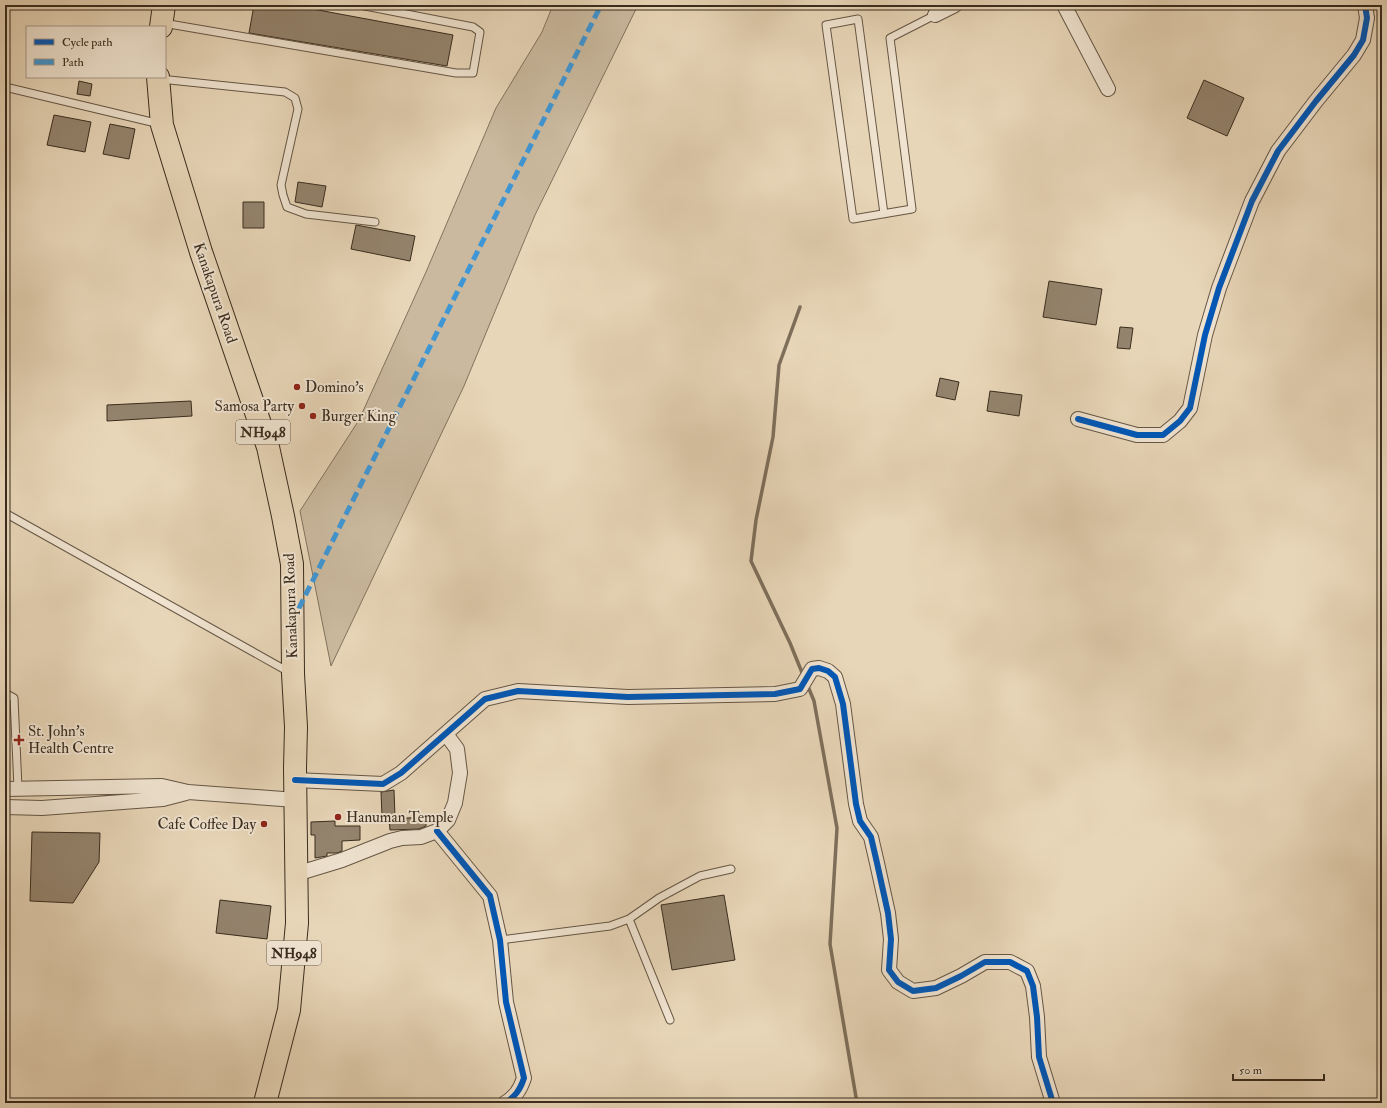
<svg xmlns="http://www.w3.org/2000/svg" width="1387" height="1108" viewBox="0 0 1387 1108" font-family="'IM FELL Double Pica',serif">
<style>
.green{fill:#cab99e;stroke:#82725e}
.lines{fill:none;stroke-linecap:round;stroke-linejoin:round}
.stream{stroke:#7e6f5b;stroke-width:3.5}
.building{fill:#94846e;stroke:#392c1e}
.lane-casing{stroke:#655644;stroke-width:9}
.street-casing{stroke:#655644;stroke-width:16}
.highway-casing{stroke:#392c1e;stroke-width:24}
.lane{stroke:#f0e4d1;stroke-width:7}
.street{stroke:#f0e4d1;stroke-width:14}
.highway{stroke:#e8d6b8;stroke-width:22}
.quiet{stroke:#3e96d5;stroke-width:5;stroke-dasharray:10 5;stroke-linecap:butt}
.cycleway-casing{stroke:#f0e4d1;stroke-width:8}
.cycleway{stroke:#0057b8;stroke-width:6}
.poi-dot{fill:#8f2418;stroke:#f0e4d1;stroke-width:1.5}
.labels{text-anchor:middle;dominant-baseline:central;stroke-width:4;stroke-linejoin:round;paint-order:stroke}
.shield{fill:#f0e4d1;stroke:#706354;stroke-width:1}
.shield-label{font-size:14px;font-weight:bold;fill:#392c1e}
.street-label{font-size:15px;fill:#392c1e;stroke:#f0e4d1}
.poi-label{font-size:15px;fill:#392c1e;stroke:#f0e4d1;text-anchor:start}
</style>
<rect width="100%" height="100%" fill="#e8d6b8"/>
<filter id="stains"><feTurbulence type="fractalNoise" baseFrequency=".005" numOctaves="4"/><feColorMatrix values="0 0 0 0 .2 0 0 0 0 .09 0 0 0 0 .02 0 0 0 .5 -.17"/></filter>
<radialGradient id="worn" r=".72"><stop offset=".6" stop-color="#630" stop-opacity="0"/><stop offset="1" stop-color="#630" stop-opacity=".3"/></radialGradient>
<path class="green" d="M553,5H638L535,215L464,386L331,666L300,511L359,420L426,272L496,108L542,32Z"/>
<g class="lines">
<path class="stream" d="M800,307L779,365L773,437L756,520L751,561L790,643L803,675
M807,684L814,701L837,828L830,944L857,1103"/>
</g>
<path class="building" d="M254,5H291L453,35L447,66L249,33Z
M1204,80L1244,98L1227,136L1187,118Z
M79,81L92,84L90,96L77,94Z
M54,115L91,122L85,152L47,145Z
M110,124L135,129L129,159L103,154Z
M298,182L326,186L322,207L295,202Z
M243,202H264V228H243Z
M356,225L415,236L410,261L351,249Z
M1049,281L1102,289L1096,325L1043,317Z
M1120,327L1133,328L1130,349L1117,348Z
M940,378L959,382L955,400L936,396Z
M990,391L1022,395L1019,416L987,411Z
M191,401L192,416L107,421V405Z
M394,790L395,817H382L381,792Z
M426,817V826L419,829L390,830L389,819Z
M335,821V826H360V840L342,841V851L337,853H327V856L315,858V835H311V822Z
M32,832L100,833L99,862L73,903L30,901Z
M724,895L735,960L672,970L661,905Z
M220,900L271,906L267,939L216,933Z"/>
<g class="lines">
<g class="lane-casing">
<path id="lane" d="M163,23L456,73H473L480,32L473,27L360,5
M160,79L285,92L295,98L298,109L281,185L283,195L287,207L306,214L375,222
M5,87L160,124
M884,214L858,19L826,25L853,219L912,209L890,38L935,15
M5,513L289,672
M5,693L14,698L18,788
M629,919L670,1020
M500,940L610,926L629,919L659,898L700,876L731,869"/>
</g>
<g class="street-casing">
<path id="street" d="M1064,5L1108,89
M935,15L955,5
M1078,419L1137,435H1163L1180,421L1190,408L1205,335L1219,288L1252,201L1278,151L1316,101L1354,55L1363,40L1367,18L1365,5
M295,780L383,784L401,773L485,699L518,691L628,697L775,694L800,689L812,669L819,668L828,671L835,677L843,704L856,804L860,821L871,837L877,863L888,913L891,939L889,970L898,982L913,991L936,988L961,976L985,962H1010L1027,971L1033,986L1037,1017L1039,1057L1053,1103
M5,789L162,786L188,792L296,800
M5,807L42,808L163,799L186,793
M437,831L490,896L500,940L506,1002L524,1078C520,1090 515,1097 505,1103
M296,874L342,860L390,841L402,838L421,837L437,831L448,820L455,803L460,773L457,749L446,734"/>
</g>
<g class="highway-casing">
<path id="highway" d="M161,27L164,5
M158,77L162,125L201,252L268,447L283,516L292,564L293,674L296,727L295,768L297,923L289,1010L265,1103"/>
</g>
<use href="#lane" class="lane"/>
<use href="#street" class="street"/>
<use href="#highway" class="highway"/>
<path class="quiet" d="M292,622L601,5"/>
<g class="cycleway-casing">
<path id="cycleway" d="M1078,419L1137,435H1163L1180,421L1190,408L1205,335L1219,288L1252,201L1278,151L1316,101L1354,55L1363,40L1367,18L1365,5
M295,780L383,784L401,773L485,699L518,691L628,697L775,694L800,689L812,669L819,668L828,671L835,677L843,704L856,804L860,821L871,837L877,863L888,913L891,939L889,970L898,982L913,991L936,988L961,976L985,962H1010L1027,971L1033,986L1037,1017L1039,1057L1053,1103
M437,831L490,896L500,940L506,1002L524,1078C520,1090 515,1097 505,1103"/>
</g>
<use href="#cycleway" class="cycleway"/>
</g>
<g class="poi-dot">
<circle cx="297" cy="387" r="4"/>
<circle cx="302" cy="406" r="4"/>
<circle cx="313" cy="416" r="4"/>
<path d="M17 734h4v4h4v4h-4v4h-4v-4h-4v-4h4z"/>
<circle cx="338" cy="817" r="4"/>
<circle cx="264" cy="824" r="4"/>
</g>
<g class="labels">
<g class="shield">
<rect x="236" y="420" width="54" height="24" rx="3"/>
<rect x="267" y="941" width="54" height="24" rx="3"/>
</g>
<g class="shield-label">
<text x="263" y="432">NH948</text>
<text x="294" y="953">NH948</text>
</g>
<g class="street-label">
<text transform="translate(215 293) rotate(71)">Kanakapura Road</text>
<text transform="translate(291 606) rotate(-92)">Kanakapura Road</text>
</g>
<g class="poi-label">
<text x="305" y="387">Domino's</text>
<text x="294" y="406" text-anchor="end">Samosa Party</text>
<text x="321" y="416">Burger King</text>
<text x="28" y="731">St. John's<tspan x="28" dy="17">Health Centre</tspan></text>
<text x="346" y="817">Hanuman Temple</text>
<text x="256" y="824" text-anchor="end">Cafe Coffee Day</text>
</g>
</g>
<rect width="1387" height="1108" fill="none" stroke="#e8d6b8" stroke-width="20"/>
<rect x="6" y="6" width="1375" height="1096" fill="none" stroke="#392c1e" stroke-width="2"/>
<rect x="10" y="10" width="1367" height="1088" fill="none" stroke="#392c1e"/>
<rect x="26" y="26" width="140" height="52" fill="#f0e4d1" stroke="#a79a89"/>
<rect x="34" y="39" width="20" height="6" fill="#0057b8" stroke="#a79a89"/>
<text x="62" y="46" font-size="12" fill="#392c1e">Cycle path</text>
<rect x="34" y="59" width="20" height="6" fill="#3e96d5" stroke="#a79a89"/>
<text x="62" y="66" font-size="12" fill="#392c1e">Path</text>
<path d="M1233 1074v6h91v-6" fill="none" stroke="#392c1e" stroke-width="2"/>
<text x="1239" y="1074" font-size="12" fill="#392c1e" stroke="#f0e4d1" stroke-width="3" paint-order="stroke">50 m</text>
<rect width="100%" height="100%" filter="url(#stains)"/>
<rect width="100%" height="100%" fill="url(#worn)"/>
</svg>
